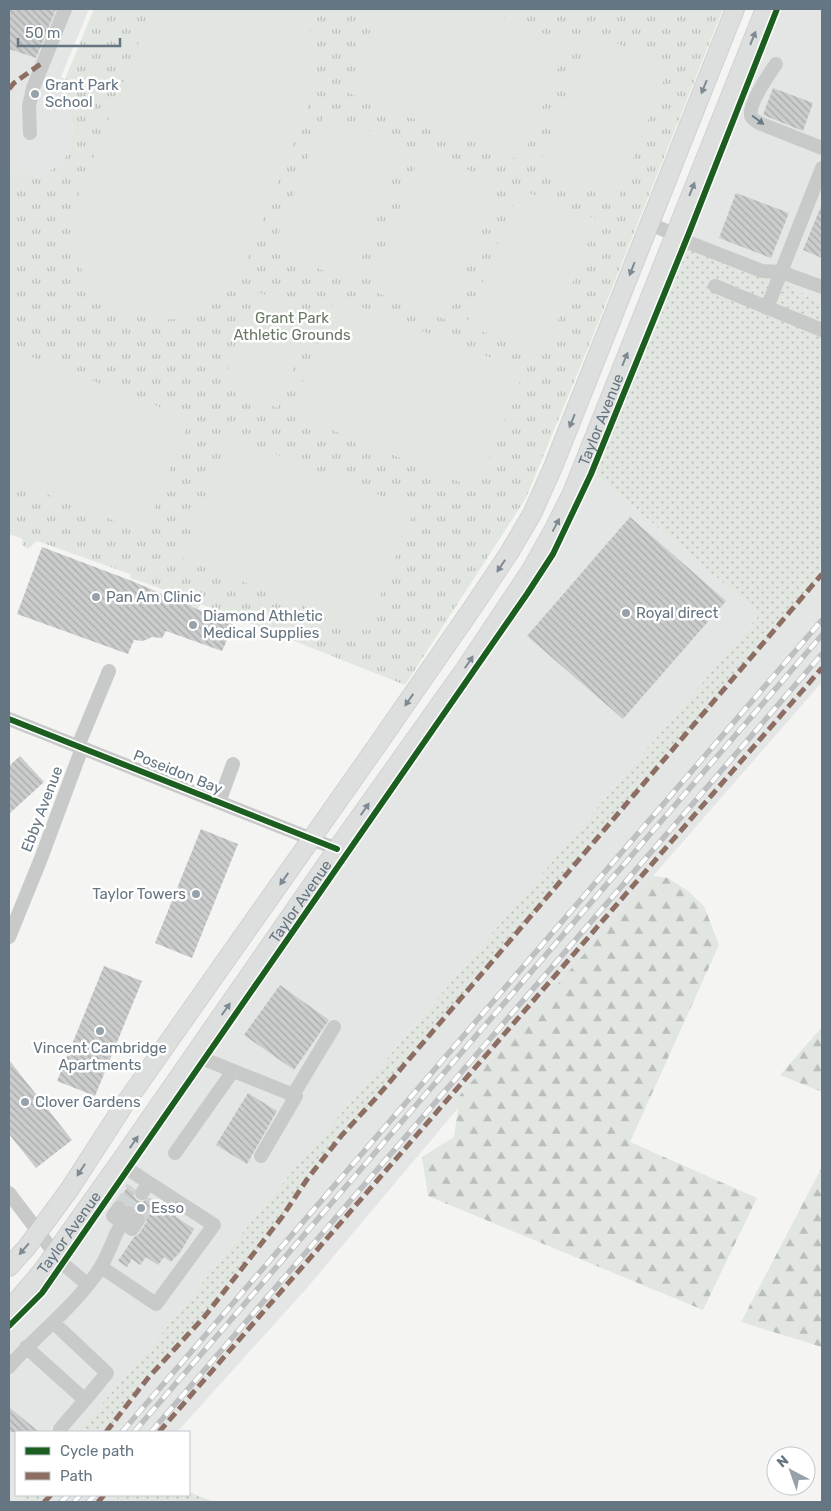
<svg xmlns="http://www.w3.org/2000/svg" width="831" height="1511" viewBox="0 0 831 1511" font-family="Rubik,sans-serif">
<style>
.built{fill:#e4e6e5}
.grass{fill:url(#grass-dots)}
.forest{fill:url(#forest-firs)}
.park{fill:url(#park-tufts)}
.pitch{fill:#e2e6e0}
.building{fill:url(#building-back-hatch)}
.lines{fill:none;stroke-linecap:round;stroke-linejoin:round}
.minor-tunnel{stroke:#d0d4d6;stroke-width:14;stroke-dasharray:14 7;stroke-linecap:butt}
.major-casing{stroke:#d1d1d1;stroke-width:20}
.minor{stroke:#c8caca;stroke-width:14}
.major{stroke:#dddede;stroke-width:18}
.rail-casing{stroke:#bebfc0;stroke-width:5.5}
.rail{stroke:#fff;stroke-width:4;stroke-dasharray:11;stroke-linecap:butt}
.quiet{stroke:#8d6e63;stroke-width:5;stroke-dasharray:10 5;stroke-linecap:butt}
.cycleway-casing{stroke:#fff;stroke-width:9}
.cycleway{stroke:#1b5e20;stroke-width:6}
.oneway{fill:#7d8a94}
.oneway2{fill:#6a7985}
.poi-dot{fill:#97a1a9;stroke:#fff;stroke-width:2}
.labels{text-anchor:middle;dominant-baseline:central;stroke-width:5;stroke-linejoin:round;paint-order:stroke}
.poi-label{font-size:15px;fill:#657581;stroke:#fff;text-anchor:start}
.park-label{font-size:15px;fill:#687964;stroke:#fff}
.street-label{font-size:15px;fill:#657581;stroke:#fff}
</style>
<defs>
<pattern id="grass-dots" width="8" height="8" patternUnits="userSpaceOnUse" patternTransform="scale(1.25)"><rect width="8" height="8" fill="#e2e6e0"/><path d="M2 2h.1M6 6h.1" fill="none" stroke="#bbbfbb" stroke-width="1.8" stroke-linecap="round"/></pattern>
<pattern id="forest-firs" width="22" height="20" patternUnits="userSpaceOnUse" patternTransform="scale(1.25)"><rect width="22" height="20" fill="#e2e6e0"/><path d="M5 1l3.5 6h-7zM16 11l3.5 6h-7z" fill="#bbbfbb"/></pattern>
<pattern id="park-tufts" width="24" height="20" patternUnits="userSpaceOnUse" patternTransform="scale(1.25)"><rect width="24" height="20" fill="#e2e6e0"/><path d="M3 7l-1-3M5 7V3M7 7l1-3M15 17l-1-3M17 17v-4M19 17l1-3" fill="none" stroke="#bbbfbb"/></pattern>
<pattern id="building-back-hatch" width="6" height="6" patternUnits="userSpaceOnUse" patternTransform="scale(1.25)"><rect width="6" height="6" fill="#cbcccc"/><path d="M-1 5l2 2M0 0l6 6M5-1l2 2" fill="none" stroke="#a8aaab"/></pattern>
</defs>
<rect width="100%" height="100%" fill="#f4f4f2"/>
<path class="built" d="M9,9H89L58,84L73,126L70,150L59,166L38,177L9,170Z
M765,9H822V302L808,297L780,277L674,234Z
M583,464L760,614L271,1197L148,1351L77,1432H16V1495H23L17,1502H9V1310L465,669Z
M822,575V682L653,876L306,1289L177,1432H106L148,1378L206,1316L263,1243L282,1217L295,1196L327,1154L376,1098Z
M51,1495H120L114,1502H44Z"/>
<path class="grass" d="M674,234L780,277L808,297L822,302V575L376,1098L342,1135L308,1178L282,1217L206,1316L148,1378L106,1432H77L148,1351L271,1197L760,614L583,464Z
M189,1492L214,1502H114L120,1495H189Z
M23,1495H51L44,1502H17Z"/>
<path class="forest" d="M653,876L668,878L688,891L704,906L719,945L630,1142L757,1198L703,1310L428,1196L422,1157L454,1137L460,1095Z
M822,1027V1092L780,1075Z
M822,1167V1347L741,1322Z"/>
<path class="park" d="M94,9H723L590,343L526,498L405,685L201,604L197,610L181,602L184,597L131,578L130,574L37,541L28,549L22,545L23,539L9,534V170L38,177L59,166L70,150L73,126L58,84L60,77L65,79Z"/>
<path class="pitch" d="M152,9H295C318,35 319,56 315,89L241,276C227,291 214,305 196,313C151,333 92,305 77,259C71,240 73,221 76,202Z
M379,9H482L568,43L521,161L346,92Z
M590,33L670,64L617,201L537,170Z
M326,113L406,145L352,282L272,250Z
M421,152L500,182L447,320L368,289Z
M519,189L597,219L544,356L466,325Z
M258,292L314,314L278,408L221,386Z
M336,297L524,371L477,489L290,413Z
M9,348L190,419L145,533L9,479Z
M229,436L415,509L366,631L181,557Z"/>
<path class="building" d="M9,9H56L36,58L9,49Z
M773,88L813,103L803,131L763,115Z
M736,193L789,213L771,258L719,238Z
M822,204V258L803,250Z
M630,517L726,601L623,719L527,636Z
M42,547L132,581L234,625L222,651L166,631L162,638L152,637L143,641L134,640L128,654L17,614Z
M20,756L44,782L9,814V766Z
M201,829L238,844L192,958L155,943Z
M104,966L142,981L95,1096L57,1081Z
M280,985L329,1020L294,1070L244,1035Z
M9,1060L72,1140L36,1168L9,1134Z
M248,1093L277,1111L247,1164L216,1145Z
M129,1185L135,1189L134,1196L137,1200L142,1202L149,1198L194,1229L181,1251L171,1262L164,1257L158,1265L146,1257L140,1265L132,1259L127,1267L118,1261L134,1237L139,1234L147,1221L143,1213L136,1212L133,1206L119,1199Z
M9,1407L39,1432H9Z"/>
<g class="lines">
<path class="minor-tunnel" d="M119,1208L133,1188
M128,1213L142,1193
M138,1220L151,1200"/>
<g class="major-casing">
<g id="major">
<path d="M9,1267L27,1247L69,1190L124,1105L376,747L473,607L509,553L532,514L553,467L735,9"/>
<path id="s1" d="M9,1310L42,1271L119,1163L337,849L465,669L531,570L555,527L572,493L765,9"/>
</g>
</g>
<path class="minor" d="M776,64C769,74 749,103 751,115C751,119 756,121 759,123L822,148
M30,133L29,106L33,88L65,9
M650,224L674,234L685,241L762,271L781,272L822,168
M715,286L822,330
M767,308L781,272L822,287
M9,719L337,849
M78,746L109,671
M219,802L233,764
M9,937L40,861L82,748
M194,1055L296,1096L261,1156
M293,1095L334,1027
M175,1153L233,1071
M119,1163L149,1183L142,1193
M9,1193L62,1263L87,1284
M119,1208L113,1216L132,1229L138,1220
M101,1267L156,1304L214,1225L149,1183
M54,1323L107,1373L85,1400
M26,1347L85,1400L60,1429
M9,1367C38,1333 76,1306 100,1268C111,1251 115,1230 128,1213"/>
<use href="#major" class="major"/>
<g class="rail-casing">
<path id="rail" d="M122,1432L822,620
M134,1432L822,635
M151,1432L822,654
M61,1502L68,1495
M74,1502L80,1495
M88,1502L95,1495"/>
</g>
<use href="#rail" class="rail"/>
<path class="quiet" d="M9,89L14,83L42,63
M106,1432L148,1378L205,1316L282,1217L308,1178L342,1135L376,1098L822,574
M159,1432L822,668
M44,1502L51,1495
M98,1502L104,1495"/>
<g class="cycleway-casing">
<path id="cycleway" d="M9,719L337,849
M9,1326L42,1293L527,594L553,554L591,474L689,233L777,9"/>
</g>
<use href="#cycleway" class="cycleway"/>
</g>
<defs><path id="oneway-solid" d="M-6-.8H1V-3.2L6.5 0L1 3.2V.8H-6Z" transform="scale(1.25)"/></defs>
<g class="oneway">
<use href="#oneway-solid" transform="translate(753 38) rotate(-68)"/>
<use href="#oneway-solid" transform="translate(704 87) rotate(112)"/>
<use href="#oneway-solid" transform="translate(692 189) rotate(-68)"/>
<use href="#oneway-solid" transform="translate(632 269) rotate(111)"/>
<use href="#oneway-solid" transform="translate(625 359) rotate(-68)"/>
<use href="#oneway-solid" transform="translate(572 421) rotate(112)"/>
<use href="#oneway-solid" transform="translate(556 525) rotate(-62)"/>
<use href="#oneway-solid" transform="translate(501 566) rotate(124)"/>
<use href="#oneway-solid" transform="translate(469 662) rotate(-56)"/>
<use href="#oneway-solid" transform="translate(409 700) rotate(125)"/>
<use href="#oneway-solid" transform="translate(365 809) rotate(-55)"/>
<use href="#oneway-solid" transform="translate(284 879) rotate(125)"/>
<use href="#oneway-solid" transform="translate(226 1009) rotate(-55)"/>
<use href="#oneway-solid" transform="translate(134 1142) rotate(-55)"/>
<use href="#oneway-solid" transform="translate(81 1170) rotate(123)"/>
<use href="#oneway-solid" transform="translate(24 1249) rotate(131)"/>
</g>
<use class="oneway2" href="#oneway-solid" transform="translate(758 120) rotate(37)"/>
<g class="poi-dot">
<circle cx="35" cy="94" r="5"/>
<circle cx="96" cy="597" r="5"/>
<circle cx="626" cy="613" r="5"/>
<circle cx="193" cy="625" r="5"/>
<circle cx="196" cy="894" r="5"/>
<circle cx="100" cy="1031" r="5"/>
<circle cx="25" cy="1102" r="5"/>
<circle cx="141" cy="1208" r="5"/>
</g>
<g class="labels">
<g class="poi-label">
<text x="45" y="85">Grant Park<tspan x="45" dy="17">School</tspan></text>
<text x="106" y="597">Pan Am Clinic</text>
<text x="636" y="613">Royal direct</text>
<text x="203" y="616">Diamond Athletic<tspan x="203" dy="17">Medical Supplies</tspan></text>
<text x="186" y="894" text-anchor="end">Taylor Towers</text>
<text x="100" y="1048" text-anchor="middle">Vincent Cambridge<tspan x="100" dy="17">Apartments</tspan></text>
<text x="35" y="1102">Clover Gardens</text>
<text x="151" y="1208">Esso</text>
</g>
<g class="park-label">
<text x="292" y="318">Grant Park<tspan x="292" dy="17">Athletic Grounds</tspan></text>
</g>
<g class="street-label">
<text stroke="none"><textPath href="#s1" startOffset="1072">Taylor Avenue</textPath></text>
<text transform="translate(178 772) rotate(22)">Poseidon Bay</text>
<text transform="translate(42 809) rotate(-69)">Ebby Avenue</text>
<text stroke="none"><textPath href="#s1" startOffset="502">Taylor Avenue</textPath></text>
<text stroke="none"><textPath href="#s1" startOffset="98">Taylor Avenue</textPath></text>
</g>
</g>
<rect width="831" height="1511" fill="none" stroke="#657581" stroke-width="20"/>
<rect x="15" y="1431" width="175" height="65" fill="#ffffff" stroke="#c1c8cd"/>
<rect x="25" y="1447" width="25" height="8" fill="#1b5e20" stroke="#c1c8cd"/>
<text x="60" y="1456" font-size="15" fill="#657581">Cycle path</text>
<rect x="25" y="1472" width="25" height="8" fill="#8d6e63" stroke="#c1c8cd"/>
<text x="60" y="1481" font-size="15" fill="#657581">Path</text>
<g transform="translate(791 1471) rotate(319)"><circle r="24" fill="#ffffff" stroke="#c1c8cd"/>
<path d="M0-4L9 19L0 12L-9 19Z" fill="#97a1a9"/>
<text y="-8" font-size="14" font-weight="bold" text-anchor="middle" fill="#657581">N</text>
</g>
<path d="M18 38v8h102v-8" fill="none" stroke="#657581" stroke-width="2.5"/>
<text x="25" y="38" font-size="15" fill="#657581" stroke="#ffffff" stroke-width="4" paint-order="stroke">50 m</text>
</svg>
